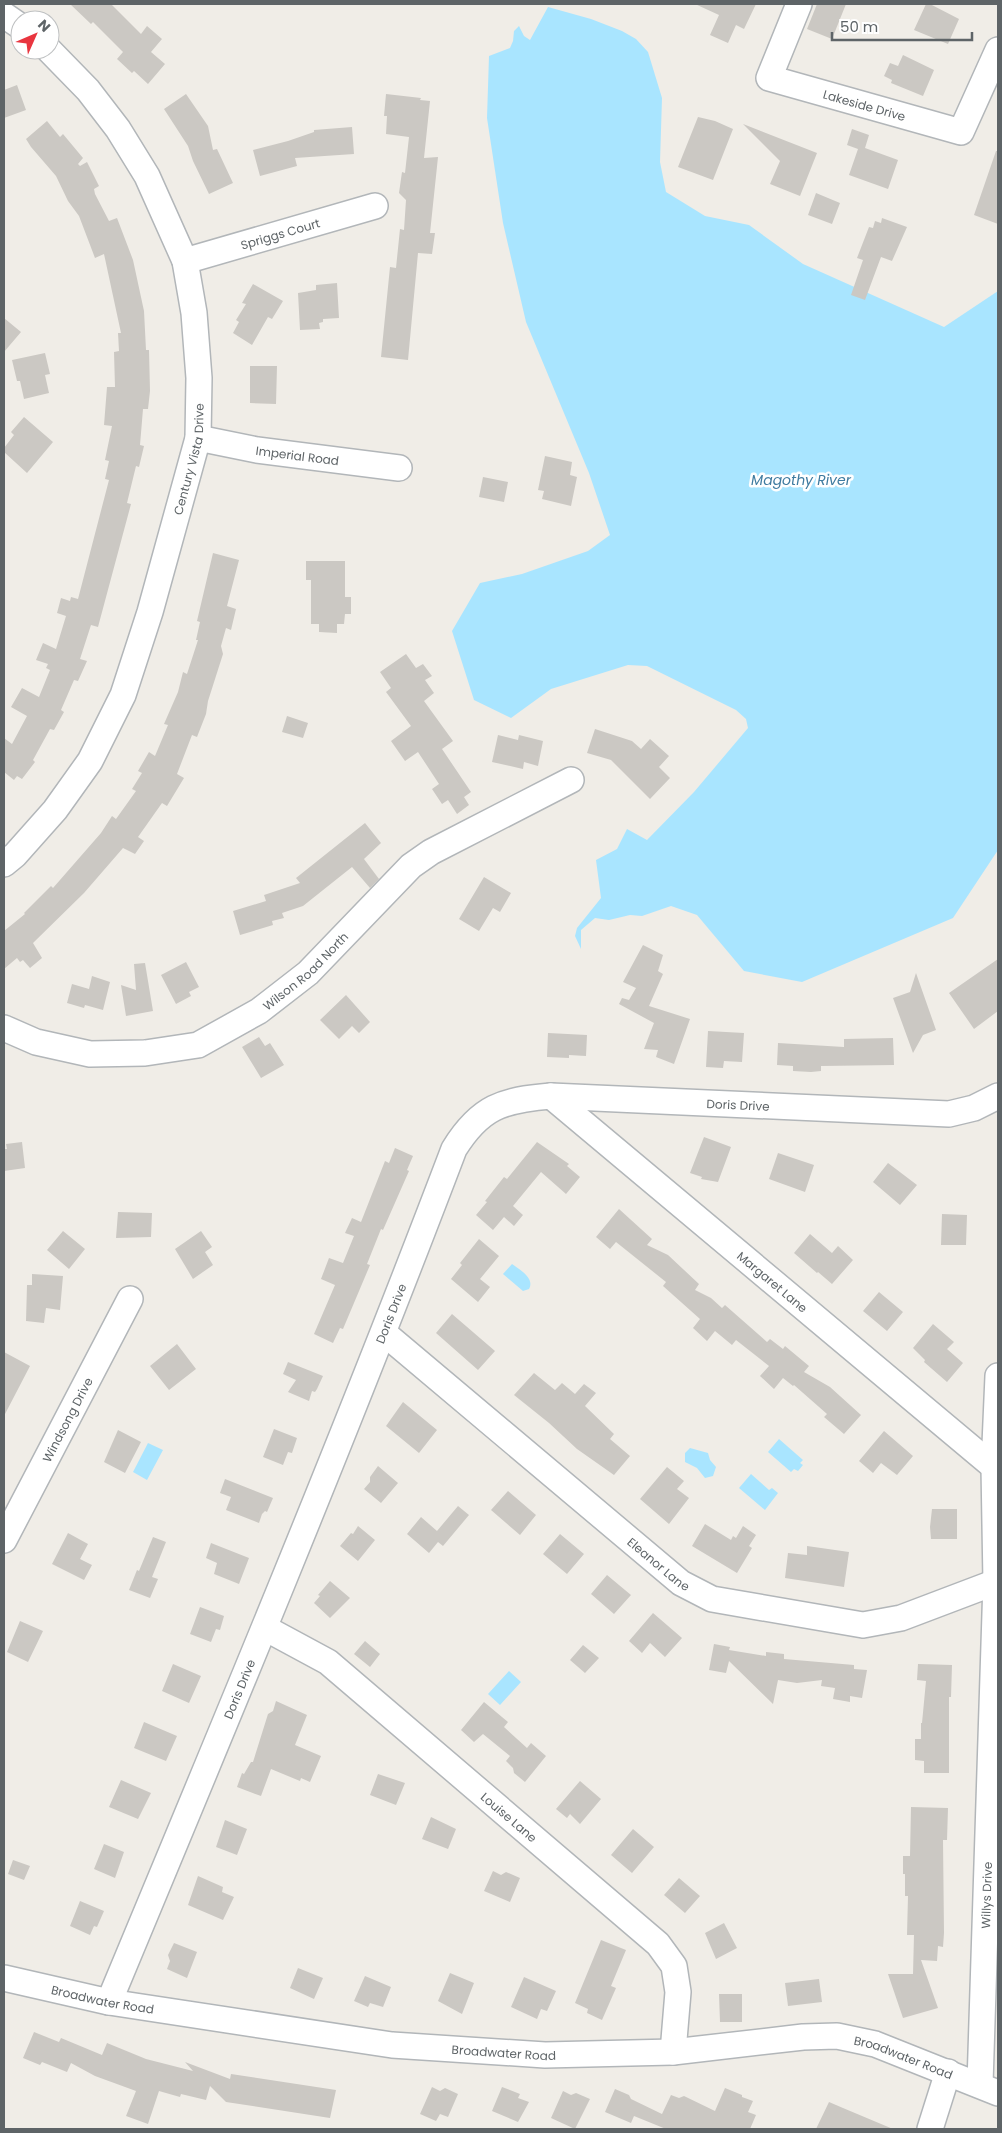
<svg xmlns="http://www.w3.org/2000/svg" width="1002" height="2133" viewBox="0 0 1002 2133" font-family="Poppins,sans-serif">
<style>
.water{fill:#a9e5ff}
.building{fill:#cbc8c3}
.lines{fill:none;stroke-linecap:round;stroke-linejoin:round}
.minor-casing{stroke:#b2b6b9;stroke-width:28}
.minor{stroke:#fff;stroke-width:25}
.labels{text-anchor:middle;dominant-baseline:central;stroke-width:5;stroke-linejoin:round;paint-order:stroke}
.street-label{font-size:12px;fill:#5e6467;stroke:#fff}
.water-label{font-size:14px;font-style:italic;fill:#3f7ba0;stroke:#fff}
</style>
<rect width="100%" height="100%" fill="#f0ede7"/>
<path class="water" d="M548,7L591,19L622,31L636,39L648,52L662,98L660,162L666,192L705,216L749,225L803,264L944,327L998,291V850L953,918L802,982L744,971L697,915L671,906L642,916L630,915L609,920L595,918L581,930V949L575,936L577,928L601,898L596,860L617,849L627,829L647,840L694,792L748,728L746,719L736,710L647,666L628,665L551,689L511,718L474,700L452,631L480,583L522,574L588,551L610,535L589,473L526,322L503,223L487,118L489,56L510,48L513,41L514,31L519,26L524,36L530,40Z
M512,1264C520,1270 535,1278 529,1289L523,1291L503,1274Z
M779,1439L803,1460L800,1463L803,1465L798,1471L794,1469L791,1472L768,1452Z
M148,1443L163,1450L147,1480L133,1472Z
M690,1448L708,1453L710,1460L716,1467L713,1476L705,1478L697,1468L685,1462V1453Z
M751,1474L769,1490L772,1488L778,1493L765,1510L739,1488Z
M509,1671L521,1682L500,1705L488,1694Z"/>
<path class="building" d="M70,4H111L141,34L147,26L162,39L151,52L165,64L148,84L134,71L132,73L117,59L123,52L93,22L91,24Z
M695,4H756L744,29L736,25L728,43L710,35L719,15Z
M817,4H846L832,39L807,29Z
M926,4H930L959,19L948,44L914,30Z
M903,55L934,70L923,96L891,83L892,80L884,76L890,63L898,66Z
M17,85L26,110L4,118V90Z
M186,94L208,126L213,150L217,149L233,183L209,194L193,161L188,146L164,109Z
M386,94L421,98L420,100L430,101L424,158L438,157L430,233H435L432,254L418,253L408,360L381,357L390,267L396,268L400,229L404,230L406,200L399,193L402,172L405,173L409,137L386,134L387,116H384Z
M698,117L715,121L733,129L713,180L678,167Z
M47,121L60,137L63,134L83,158L78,164L80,166L87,162L99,186L94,189L95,194L109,221L117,218L133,260L144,311L146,350H149L150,391L148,409H143L140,445L144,446L139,467L136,466L127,503L131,504L98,627L91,625L80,659L87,661L78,681L74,680L61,710L64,712L54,730L50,729L33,760L35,762L22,779L17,776L14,780L4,772V738L12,744L27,716L11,707L22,688L39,697L50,670L46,668L48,664L36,660L43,643L56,649L66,616L57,613L61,598L70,601L71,597L78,599L109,480L105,479L109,461L105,460L112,426L104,425L107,387H115L114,352L119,351L118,333H121L104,254L95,258L79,216L68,201L56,176L31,147L26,139Z
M743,124L817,153L800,196L770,184L780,161Z
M352,127L354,154L295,158L297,166L260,176L253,150L288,141L314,132V130Z
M852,129L869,135L865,148L898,160L888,189L849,175L858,149L847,145Z
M996,151H998V224L974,215Z
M816,193L840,203L832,224L808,215Z
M882,218L907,227L892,261L881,257L865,300L851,295L863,260L857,258L869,227L873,228L875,221L881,223Z
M337,283L339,318L323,319V322L319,323L320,329L300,330L298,293L316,290V285Z
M253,284L283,301L272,319L268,317L252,345L233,333L239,322L236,320L246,304L242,303Z
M4,318L21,332L4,352Z
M45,353L50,374L45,375L49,393L24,399L20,381H17L12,360Z
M250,366H277L276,404L250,403Z
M24,417L53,442L27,473L4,452V448L14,435L11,432Z
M545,456L572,462L570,475L577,477L571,506L542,499L544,491L538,490Z
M483,477L508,482L504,502L479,497Z
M213,553L239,560L227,606L236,609L231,630L226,628L221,646L223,654L208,701L206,714L197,737L192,735L177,774L184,778L167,806L162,803L138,837L144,841L135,854L123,848L84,893L33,943L42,958L30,968L23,960L20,962L17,958L4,969V931L25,914L24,913L51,886L53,888L101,833L112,816L116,819L136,791L132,789L142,773L138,771L149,752L155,756L168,725L164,724L178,692L183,672L187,674L198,640H196L200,622L197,621Z
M306,561H345V597H351V614H345L344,624H337V633L319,632V624H311V580H306Z
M406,654L416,668L423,664L432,676L425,680L434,693L424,701L453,741L442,749L471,792L464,797L469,805L457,814L448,800L442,804L432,789L439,784L418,752L405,761L391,741L411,726L386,692L391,688L380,672Z
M287,716L308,723L303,738L282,732Z
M595,729L632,741L641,749L650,739L669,756L659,767L670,778L650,799L611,760L587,753Z
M498,735L518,740L519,735L543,741L538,766L524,762L523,769L492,762Z
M365,823L381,843L364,859L379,879L370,888L352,867L303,906L282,913L284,918L272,921L273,925L240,935L233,911L266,901L264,895L300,883L296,878Z
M484,877L511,893L500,912L493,908L479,931L459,919Z
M643,945L663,955L658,971L663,974L649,1006L690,1019L674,1064L656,1057L658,1050L644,1049L654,1023L619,1004L622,998L629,1000L636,988L623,982Z
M998,959V1011L974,1029L949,993Z
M186,962L199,987L189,992L191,996L176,1004L161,975Z
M145,963L153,1011L126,1016L121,985L136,990L134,964Z
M916,973L936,1030L923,1035L913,1053L893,998L910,992Z
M92,976L110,982L103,1010L85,1005L84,1008L67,1003L72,984L89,989Z
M346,995L370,1022L359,1033L352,1026L339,1039L320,1020Z
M708,1031L744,1033L742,1062L724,1061L723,1068L706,1067Z
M548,1033L587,1035L586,1056L569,1055V1058L547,1057Z
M259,1037L265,1046L270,1043L284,1065L261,1078L242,1047Z
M893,1038L894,1065L821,1066V1071L811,1072L793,1071V1066L777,1065L778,1043L844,1047V1039Z
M704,1137L731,1147L718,1182L701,1179L702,1177L690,1173Z
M22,1142L25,1168L4,1171V1149H7L6,1144Z
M537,1142L569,1164L567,1166L580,1177L566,1194L541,1172L513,1206L523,1215L514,1226L504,1217L493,1230L476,1215L487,1202L485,1201L504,1177L507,1179Z
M395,1148L413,1156L407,1170L409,1171L383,1230L381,1229L367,1264L370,1265L343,1329L340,1328L333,1343L314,1334L335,1285L321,1279L329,1258L343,1263L354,1236L345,1233L352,1218L361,1222L385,1161L389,1163Z
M778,1153L814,1165L805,1192L769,1179Z
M888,1163L917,1185L900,1205L873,1182Z
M619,1209L652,1239L647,1245L668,1255L699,1284L695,1290L711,1298L722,1308L725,1305L767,1342L770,1339L783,1349L785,1346L809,1366L804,1372L830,1387L861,1415L844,1434L824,1417L827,1414L794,1385L793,1386L783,1378L774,1389L760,1376L769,1366L736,1340L732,1345L715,1331L707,1341L693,1328L700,1319L663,1286L666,1282L616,1242L610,1249L596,1237Z
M118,1212L152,1213L151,1237L116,1238Z
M942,1214L967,1215L966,1245H941Z
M63,1231L85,1249L69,1269L47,1250Z
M201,1231L212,1247L205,1252L213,1265L193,1279L175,1249Z
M810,1234L832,1253L838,1246L853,1260L832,1284L818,1272L817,1273L794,1253Z
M479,1239L499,1256L480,1279L490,1287L478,1302L451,1279L462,1265L460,1263Z
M32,1274L63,1276L60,1310L46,1308L44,1323L26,1321L27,1285H32Z
M879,1292L903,1312L887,1331L863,1311Z
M452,1314L495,1351L478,1370L436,1333Z
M933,1324L954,1342L947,1349L963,1363L947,1382L924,1362L925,1360L913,1348Z
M177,1344L196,1369L169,1390L150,1366Z
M4,1352L30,1366L4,1416Z
M288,1362L323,1376L317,1389L315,1392L312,1391L309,1401L288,1392L296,1380L283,1374Z
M534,1373L555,1390L562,1383L575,1394L584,1384L596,1393L585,1406L614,1434L610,1439L630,1456L614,1475L577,1449L549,1423L514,1395Z
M403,1402L437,1430L419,1453L386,1426Z
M274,1429L297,1438L292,1453L288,1452L283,1465L263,1457Z
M118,1430L141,1442L125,1473L104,1462Z
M884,1431L913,1456L897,1475L881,1463L873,1473L859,1461Z
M378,1466L398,1483L381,1503L364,1489L370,1482V1477Z
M667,1467L684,1481L677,1489L689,1498L669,1524L640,1499Z
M225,1479L273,1498L267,1512L265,1511L262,1514L259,1523L226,1510L231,1497L220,1493Z
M508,1491L536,1515L520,1535L491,1510Z
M458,1506L469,1515L443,1546L438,1542L429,1553L407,1534L421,1517L437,1531Z
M932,1509H957V1539H931L930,1527Z
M705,1524L731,1540L733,1536L736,1538L743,1526L756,1535L749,1546L752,1548L737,1573L692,1546Z
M358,1526L375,1540L358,1561L340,1546L351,1533L353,1534Z
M68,1533L88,1544L80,1559L92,1565L84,1580L52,1564Z
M560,1534L584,1554L567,1574L543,1554Z
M153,1537L166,1542L152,1577L158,1579L150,1598L129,1590L137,1570L139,1571Z
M211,1543L249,1558L239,1584L214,1574L217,1563L206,1558Z
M807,1546L849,1552L844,1587L785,1578L788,1553L807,1555Z
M607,1575L631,1595L614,1614L591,1594Z
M330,1581L350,1598L330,1618L314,1603L320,1596L318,1595Z
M200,1607L224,1616L220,1630L216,1629L211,1642L190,1634Z
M653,1613L682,1638L665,1657L650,1643L642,1653L629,1641Z
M20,1621L43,1631L28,1662L7,1652Z
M365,1641L380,1654L370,1667L354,1654Z
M714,1644L730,1647L729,1650L766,1656V1652L784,1654V1659L854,1665V1669L867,1670L862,1698L850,1696V1702L833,1699L835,1688L821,1686L822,1680L797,1683L778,1680L773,1704L729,1661L726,1673L709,1670Z
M583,1645L599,1658L585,1673L570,1660Z
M173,1664L201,1676L189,1703L162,1691Z
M918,1664L952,1665L951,1697H949V1773H924V1761L915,1760V1739H921V1723H922L926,1681L917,1680Z
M276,1701L307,1715L295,1745L321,1756L310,1782L301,1778L300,1781L271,1769L261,1796L237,1787L242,1773L244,1774L251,1762H253L268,1714L273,1711Z
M484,1702L508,1722L504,1727L527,1748L531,1743L546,1756L525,1782L514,1773L513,1768L506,1761L510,1756L483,1734L474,1742L461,1730Z
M144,1722L177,1736L166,1761L134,1748Z
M378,1774L405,1783L396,1805L370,1795Z
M121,1780L151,1793L138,1819L109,1807Z
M580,1781L601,1799L580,1824L570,1814L567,1818L556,1809Z
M911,1807L948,1808L947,1840H943L944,1933L943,1947L938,1946L937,1961L921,1960L938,2008L903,2018L888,1974H913L914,1935H907L908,1896H905V1874H903V1856H910Z
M431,1817L456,1829L448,1849L422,1839Z
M225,1820L247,1829L237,1855L216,1847Z
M633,1829L654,1847L632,1873L611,1855Z
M104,1844L124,1852L115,1878L94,1869Z
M13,1860L30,1866L24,1880L8,1874Z
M493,1871L501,1875L506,1872L520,1878L510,1902L484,1891Z
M198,1876L223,1887L222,1892L234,1897L223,1920L188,1905Z
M679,1878L700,1896L685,1913L664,1895Z
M80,1901L104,1911L97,1927L94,1926L90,1935L70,1926Z
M724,1923L737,1948L716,1959L705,1933Z
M601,1940L626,1950L611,1986L616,1988L602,2020L587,2013L588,2009L575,2003Z
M174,1943L197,1952L187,1978L167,1969L170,1961L168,1955Z
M298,1968L323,1978L314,1999L290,1988Z
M450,1973L474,1983L462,2014L438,2001Z
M365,1976L391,1987L383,2007L370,2003L368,2007L354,2001Z
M524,1977L556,1991L547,2011L541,2009L537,2019L511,2007Z
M819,1979L822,2002L788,2006L785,1983Z
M719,1994H742V2022H720Z
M34,2032L59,2042L61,2038L102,2055L107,2043L146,2059L193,2071L185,2062L230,2079L231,2074L336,2090L330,2118L226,2102L210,2086L206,2100L181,2094L180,2097L159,2091L148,2124L126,2116L136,2091L95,2076L71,2063L67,2072L42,2062L40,2065L23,2058Z
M432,2087L440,2091L445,2088L458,2094L448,2117L440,2114L436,2121L420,2114Z
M502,2087L520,2094L518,2098L529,2102L518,2122L492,2111Z
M725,2088L742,2095V2097L753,2101L748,2112L756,2115L750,2129H666L634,2116L631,2123L605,2112L615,2089L629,2095L631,2099L662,2114L671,2095L679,2098L684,2096L715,2111Z
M563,2091L571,2095L576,2093L590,2099L575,2129L551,2118Z
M829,2102L843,2108L893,2129H816Z"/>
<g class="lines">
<g class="minor-casing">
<g id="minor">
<path id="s1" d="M799,4L769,78L961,132L998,50"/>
<path d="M4,15L20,26"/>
<path id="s2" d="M185,261L375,206"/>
<path id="s3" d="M198,438L257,450L399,468"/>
<path id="s4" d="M4,864L15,855L55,810L90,761L123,695L150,612L198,438L199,378L194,313L185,261L147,176L118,129L88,90L49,50"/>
<path id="s5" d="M4,1028L36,1042L90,1054L145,1053L198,1045L259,1011L308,973L411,866L431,852L571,780"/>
<path id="s6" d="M551,1096L994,1467"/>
<path id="s7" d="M384,1333L681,1583L712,1599L863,1625L901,1618L996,1582"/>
<path id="s8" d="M4,1540L130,1299"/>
<path id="s9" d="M265,1628L328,1662L658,1944L674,1966L678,1992L673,2052"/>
<path id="s10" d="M4,1978L109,2002L392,2045L545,2055L673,2052L803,2037L837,2036L875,2044L998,2093"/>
<path id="s11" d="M109,2002C227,1719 345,1436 454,1149C480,1107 502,1100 551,1096L949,1114L974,1108L998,1096"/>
<path id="s12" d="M980,2084L996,1582L994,1467L998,1376"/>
<path d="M930,2129L948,2072"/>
</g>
</g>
<use href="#minor" class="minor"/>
</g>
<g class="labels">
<g class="street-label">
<text stroke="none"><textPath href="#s1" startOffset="179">Lakeside Drive</textPath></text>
<text stroke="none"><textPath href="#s2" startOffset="99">Spriggs Court</textPath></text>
<text stroke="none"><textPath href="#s3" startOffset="101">Imperial Road</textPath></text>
<text stroke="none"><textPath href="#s4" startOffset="454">Century Vista Drive</textPath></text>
<text stroke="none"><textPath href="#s5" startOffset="330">Wilson Road North</textPath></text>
<text stroke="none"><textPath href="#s11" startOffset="1224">Doris Drive</textPath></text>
<text stroke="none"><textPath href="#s6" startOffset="289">Margaret Lane</textPath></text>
<text stroke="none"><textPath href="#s11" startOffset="744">Doris Drive</textPath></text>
<text stroke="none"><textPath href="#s8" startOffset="136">Windsong Drive</textPath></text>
<text stroke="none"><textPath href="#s7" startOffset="359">Eleanor Lane</textPath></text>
<text stroke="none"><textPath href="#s11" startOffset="339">Doris Drive</textPath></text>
<text stroke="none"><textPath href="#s9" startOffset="310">Louise Lane</textPath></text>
<text stroke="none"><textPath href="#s12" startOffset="189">Willys Drive</textPath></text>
<text stroke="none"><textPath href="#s10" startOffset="101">Broadwater Road</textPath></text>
<text stroke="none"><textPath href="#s10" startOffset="506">Broadwater Road</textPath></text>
<text stroke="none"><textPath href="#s10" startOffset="910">Broadwater Road</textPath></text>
</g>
<g class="water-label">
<text x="801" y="480">Magothy River</text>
</g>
</g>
<rect width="1002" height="2133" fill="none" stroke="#5e6467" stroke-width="10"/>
<g transform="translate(35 35) rotate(45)"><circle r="24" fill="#ffffff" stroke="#bfc1c2"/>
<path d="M0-4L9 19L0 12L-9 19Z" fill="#e9353f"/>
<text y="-8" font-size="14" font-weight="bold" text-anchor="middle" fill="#5e6467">N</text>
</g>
<path d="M832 32v8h140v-8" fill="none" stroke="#5e6467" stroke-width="2.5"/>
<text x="840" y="32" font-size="15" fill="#5e6467" stroke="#ffffff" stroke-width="4" paint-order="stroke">50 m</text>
</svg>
